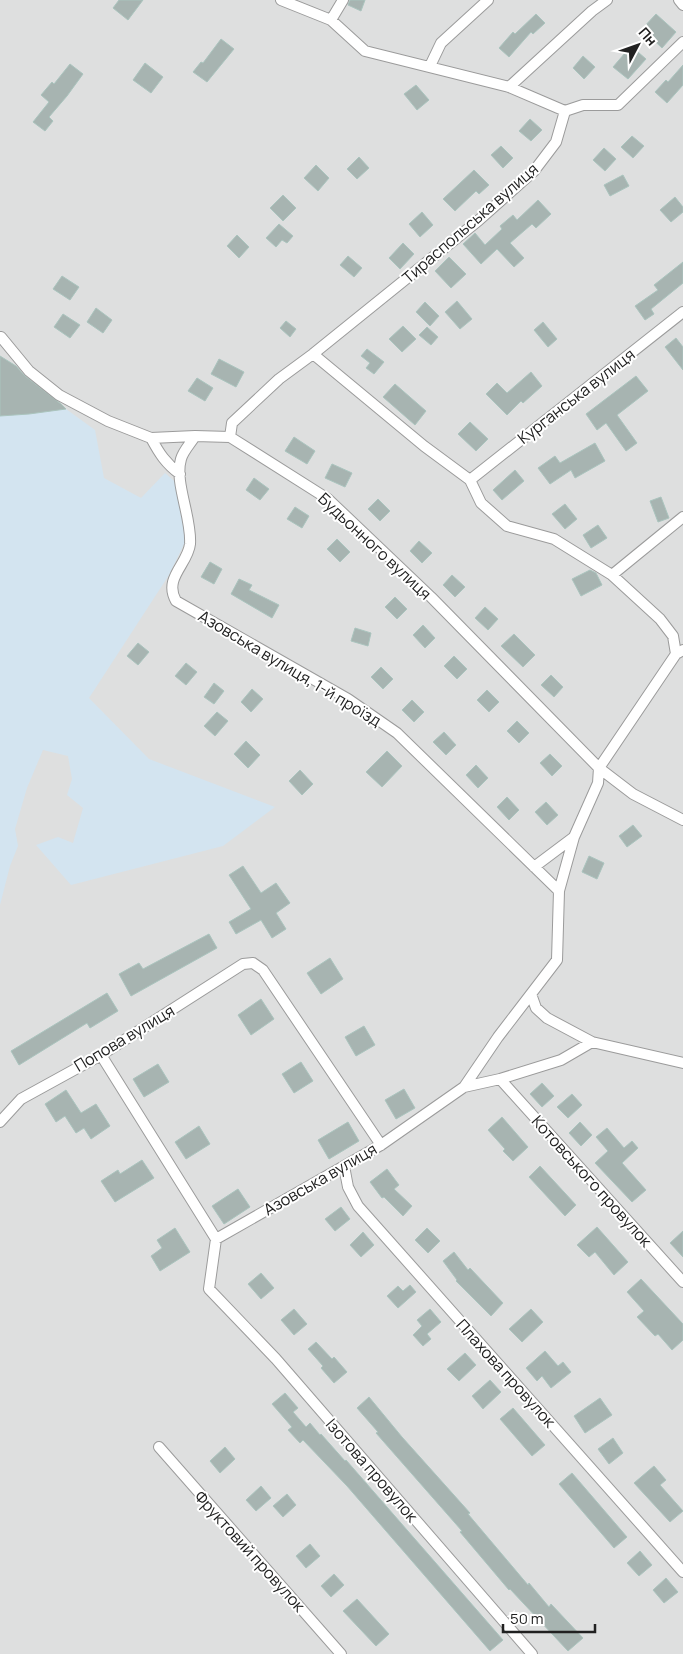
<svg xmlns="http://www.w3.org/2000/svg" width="683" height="1654" viewBox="0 0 683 1654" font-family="Manrope,sans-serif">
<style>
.residential{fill:#dedfdf}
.farmland{fill:#d3e4f0}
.building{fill:#a7b4b1;stroke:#aac4be}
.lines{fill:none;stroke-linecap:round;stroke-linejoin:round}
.minor-casing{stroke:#9b9b9b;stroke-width:12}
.minor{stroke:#fff;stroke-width:10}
.labels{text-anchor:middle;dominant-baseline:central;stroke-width:4;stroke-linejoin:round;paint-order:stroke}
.street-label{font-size:16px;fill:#212121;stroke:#fff}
</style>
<rect width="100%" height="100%" fill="#e8f1f2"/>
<path class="residential" d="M0,0H683V1654H0Z"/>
<path class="farmland" d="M66,409L95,430L104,478L141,498L165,473L180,486L188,536L169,575L89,698L149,759L275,807L223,846L71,885L36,845L58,837L73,843L83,808L67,795L72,779L68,756L43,750L27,788L15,829L18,846L10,866L0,905V416L29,414Z"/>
<path class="building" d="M119,0H143L128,20L113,8Z
M350,0H365L361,11L348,5Z
M536,14L545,23L533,34L531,32L509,57L499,48L513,32L515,34Z
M656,14L676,32L662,48L642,29Z
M221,39L234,49L207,82L193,72L201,62L203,63Z
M631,46L646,59L628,79L613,67Z
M583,56L595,67L584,79L573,68Z
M145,63L163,77L151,93L133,80Z
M70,64L83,74L67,96L49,117L53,121L45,131L33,122L49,102L41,95L52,82L54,84Z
M683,65V85L667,103L655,92L666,80L668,82Z
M416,85L429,100L417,110L404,94Z
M530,119L542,130L531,141L519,131Z
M632,136L644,146L633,158L621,147Z
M501,146L513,158L503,168L491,155Z
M604,148L616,159L605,171L593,160Z
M359,157L369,168L357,179L347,169Z
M316,165L329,178L318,191L304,178Z
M474,170L489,185L479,194L476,191L455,211L443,199Z
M623,175L629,186L610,196L604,185Z
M283,195L296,208L283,221L270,208Z
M675,197L683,207V212L671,222L660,210Z
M538,200L551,214L536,228L532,224L510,243L524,258L514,267L497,249L481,264L463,244L475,233L485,245L502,229L500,226L513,215L517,220Z
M422,212L433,225L420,237L409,224Z
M279,224L293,236L287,243L282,240L276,247L266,238Z
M237,235L249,247L239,258L227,246Z
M403,243L414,254L400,269L389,258Z
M348,256L362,268L354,277L340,265Z
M449,257L466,274L451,288L435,271Z
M683,262V283L651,309L654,314L645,320L635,306L658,290L654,285Z
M62,276L79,287L70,300L53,289Z
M457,301L472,319L460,329L445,312Z
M425,302L439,316L430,326L416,312Z
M96,308L112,320L103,333L87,322Z
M63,314L80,325L70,338L54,327Z
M286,321L296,329L290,337L280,328Z
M543,322L557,339L548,347L534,330Z
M403,326L416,339L402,352L389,339Z
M427,327L438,337L431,345L419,335Z
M676,338L683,347V370L665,347Z
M367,349L384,362L374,374L366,368L370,363L361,356Z
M0,356L16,366L25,376L61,404L66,409L29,414L0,416Z
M219,359L244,372L236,387L211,374Z
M531,372L542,386L523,403L521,401L507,415L486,394L497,383L507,393Z
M636,376L648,391L617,415L637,443L626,451L606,423L597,430L586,414Z
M197,378L213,388L205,401L188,391Z
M395,384L426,411L415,425L383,397Z
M470,422L488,439L476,451L458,434Z
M294,437L315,451L307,464L285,451Z
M595,443L605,461L575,478L571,470L550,484L538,468L555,456L560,463Z
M332,464L352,473L345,487L325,478Z
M515,470L524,481L502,500L493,490Z
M254,478L269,489L260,500L246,490Z
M661,497L669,518L658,522L650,501Z
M378,499L390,511L380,521L368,509Z
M565,504L577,519L565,529L552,514Z
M295,507L309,516L302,528L287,519Z
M598,525L607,538L591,548L583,535Z
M337,539L350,552L340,562L327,549Z
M419,541L432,553L422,563L410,551Z
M210,562L222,569L214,584L201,577Z
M590,570L596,573L602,585L581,596L572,579Z
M452,575L465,587L455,597L443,585Z
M239,579L252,585L249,590L279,605L272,618L231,594Z
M395,597L407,609L397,619L385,607Z
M485,607L498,619L488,630L475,618Z
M423,625L435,638L425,648L413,635Z
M355,628L371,633L368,646L351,641Z
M514,634L535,655L523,667L501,646Z
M138,643L149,652L138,665L127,656Z
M454,656L467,669L457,679L444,666Z
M186,663L197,672L186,685L175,676Z
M381,667L393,679L383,689L371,677Z
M551,675L563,687L554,697L541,685Z
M214,683L224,691L214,704L204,697Z
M252,689L263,699L251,712L241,702Z
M487,690L499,702L489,712L477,700Z
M412,700L424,712L414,722L402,710Z
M217,712L228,721L215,736L204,726Z
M517,721L529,733L519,743L507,731Z
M444,732L456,745L446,755L433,742Z
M246,741L260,755L248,768L234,754Z
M387,751L402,766L382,787L366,772Z
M550,754L562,766L552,776L540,763Z
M476,765L488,778L478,788L466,775Z
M300,770L313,784L302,795L289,781Z
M507,797L519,810L509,820L497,807Z
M546,802L558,815L547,825L535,812Z
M633,825L642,836L627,847L619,836Z
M589,856L604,863L597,879L582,872Z
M243,866L261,893L276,883L290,903L276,913L286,929L272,938L261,920L236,934L229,922L251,909L229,875Z
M209,934L217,948L131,996L119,974L139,963L143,969Z
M330,958L343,979L321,994L307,973Z
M107,993L118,1011L90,1028L87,1023L19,1065L11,1051Z
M261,999L274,1019L251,1035L238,1015Z
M364,1026L375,1045L356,1056L345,1037Z
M301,1062L313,1081L294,1093L282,1074Z
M158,1064L169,1082L144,1097L133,1079Z
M542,1083L554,1096L542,1107L530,1094Z
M404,1089L415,1108L396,1119L385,1100Z
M66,1090L81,1113L96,1104L110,1126L91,1139L84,1128L76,1133L65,1116L56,1122L45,1104Z
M572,1094L582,1105L568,1118L557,1107Z
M502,1117L528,1147L513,1161L503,1151L505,1149L488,1130Z
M348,1122L359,1141L329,1159L318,1140Z
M580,1122L592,1135L581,1146L569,1133Z
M199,1126L210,1144L186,1159L175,1142Z
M607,1128L624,1148L632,1141L638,1148L622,1163L646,1190L632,1202L595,1163L608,1151L596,1137Z
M142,1160L154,1178L115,1202L101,1181L118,1170L120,1174Z
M540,1166L576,1205L565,1216L529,1177Z
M387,1169L399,1185L394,1189L412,1206L403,1216L384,1197L382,1198L370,1182Z
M238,1189L250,1207L224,1224L212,1206Z
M341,1207L350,1219L335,1231L325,1219Z
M597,1227L628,1262L614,1275L595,1252L589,1257L577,1245Z
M175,1228L190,1252L160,1271L151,1256L162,1248L157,1240Z
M427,1228L440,1241L428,1253L415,1240Z
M683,1231V1257L670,1243Z
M363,1232L374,1245L361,1257L350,1245Z
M454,1252L468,1270L470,1268L503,1303L491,1316L456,1281L457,1280L443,1261Z
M261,1273L274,1288L261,1299L248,1284Z
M641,1279L683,1324V1340L672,1350L658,1334L655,1336L637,1317L644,1311L627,1292Z
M410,1285L416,1292L398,1308L387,1296L398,1286L403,1291Z
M294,1309L307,1324L294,1335L281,1320Z
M430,1309L441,1322L427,1334L431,1339L423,1346L413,1335L422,1326L417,1320Z
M531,1309L543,1322L522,1342L509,1329Z
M316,1342L332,1359L334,1357L347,1372L334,1383L321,1368L323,1366L308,1349Z
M545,1351L558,1366L563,1362L571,1372L551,1388L542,1376L537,1381L526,1368Z
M465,1353L476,1365L459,1381L447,1369Z
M490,1380L501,1392L483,1409L472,1396Z
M285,1393L298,1408L293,1412L306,1427L310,1423L320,1435L321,1434L345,1461L346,1460L503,1640L490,1651L347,1486L303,1440L300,1443L288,1430L292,1427L272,1404Z
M369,1397L402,1437L470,1513L468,1514L528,1585L529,1583L549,1607L551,1604L583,1638L568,1651L510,1589L509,1590L460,1532L462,1531L376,1433L378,1432L357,1408Z
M600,1398L612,1415L585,1433L574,1416Z
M513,1408L545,1445L532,1456L500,1419Z
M613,1438L623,1453L609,1464L598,1449Z
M225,1447L235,1459L220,1473L210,1461Z
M654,1466L666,1480L660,1485L683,1511L670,1522L634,1483Z
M572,1473L627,1537L614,1548L559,1484Z
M261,1486L271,1498L256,1511L246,1500Z
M287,1494L296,1505L283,1517L273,1506Z
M310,1544L320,1556L306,1568L296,1556Z
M640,1551L652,1565L639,1576L627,1563Z
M334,1574L344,1585L331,1597L321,1586Z
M666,1578L678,1592L664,1603L653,1590Z
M357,1599L389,1634L376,1646L343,1611Z"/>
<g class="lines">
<g class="minor-casing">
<path id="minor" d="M281,0L331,20L365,51L509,87L565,111
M679,0L683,5
M331,20L343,0
M430,66L441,43L488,0
M509,87L592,11L607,0
M1,337L29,371L59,395L108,421L151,438L195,436L230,437L328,499L431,597L599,768L633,794L683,820
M313,354L424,446L470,480L481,503L507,526L554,539L612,575L660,619L673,636L676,654
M195,436C191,443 183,451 181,459C174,482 192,518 190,544C188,564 163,578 176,601L348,699L397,733L559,891
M230,437L232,423L279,379L313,354L479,220L534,171L556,142L565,111L583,105H618L683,42
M151,438C159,453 166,464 180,474
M470,480L683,312
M612,575L683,517
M534,867L574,837
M531,994L536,1008L547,1018L592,1042
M101,1055L216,1239
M500,1079L683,1282
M464,1087L500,1079L561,1060L592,1042L683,1063
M0,1122L21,1099L101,1055L243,964L253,963L263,970L381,1145
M344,1166L348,1187L358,1206L683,1572
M159,1447L341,1654
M532,1654L276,1359L209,1289L216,1239L381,1145L464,1087L498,1037L557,960L559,891L574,837L598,783L599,768L676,654L683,650"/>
</g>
<use href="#minor" class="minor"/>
</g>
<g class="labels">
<g class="street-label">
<text transform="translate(470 223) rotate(-41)">Тираспольська вулиця</text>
<text transform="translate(576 396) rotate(-38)">Курганська вулиця</text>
<text transform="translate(375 546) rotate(43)">Будьонного вулиця</text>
<text transform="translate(290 668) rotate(31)">Азовська вулиця, 1-й проїзд</text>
<text transform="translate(124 1038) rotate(-31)">Попова вулиця</text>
<text transform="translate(320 1179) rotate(-30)">Азовська вулиця</text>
<text transform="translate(592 1181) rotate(48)">Котовського провулок</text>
<text transform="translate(506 1373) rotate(48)">Плахова провулок</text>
<text transform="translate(372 1470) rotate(49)">Ізотова провулок</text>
<text transform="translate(250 1551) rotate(48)">Фруктовий провулок</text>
</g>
</g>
<g transform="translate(638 45) rotate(49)" stroke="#ffffff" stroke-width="4" paint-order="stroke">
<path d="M0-4L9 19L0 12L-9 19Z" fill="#212121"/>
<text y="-8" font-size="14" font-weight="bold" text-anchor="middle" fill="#212121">Пн</text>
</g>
<path d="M503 1624v8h92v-8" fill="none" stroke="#212121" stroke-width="2.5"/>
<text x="510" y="1624" font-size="15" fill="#212121" stroke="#ffffff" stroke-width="4" paint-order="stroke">50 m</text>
</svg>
